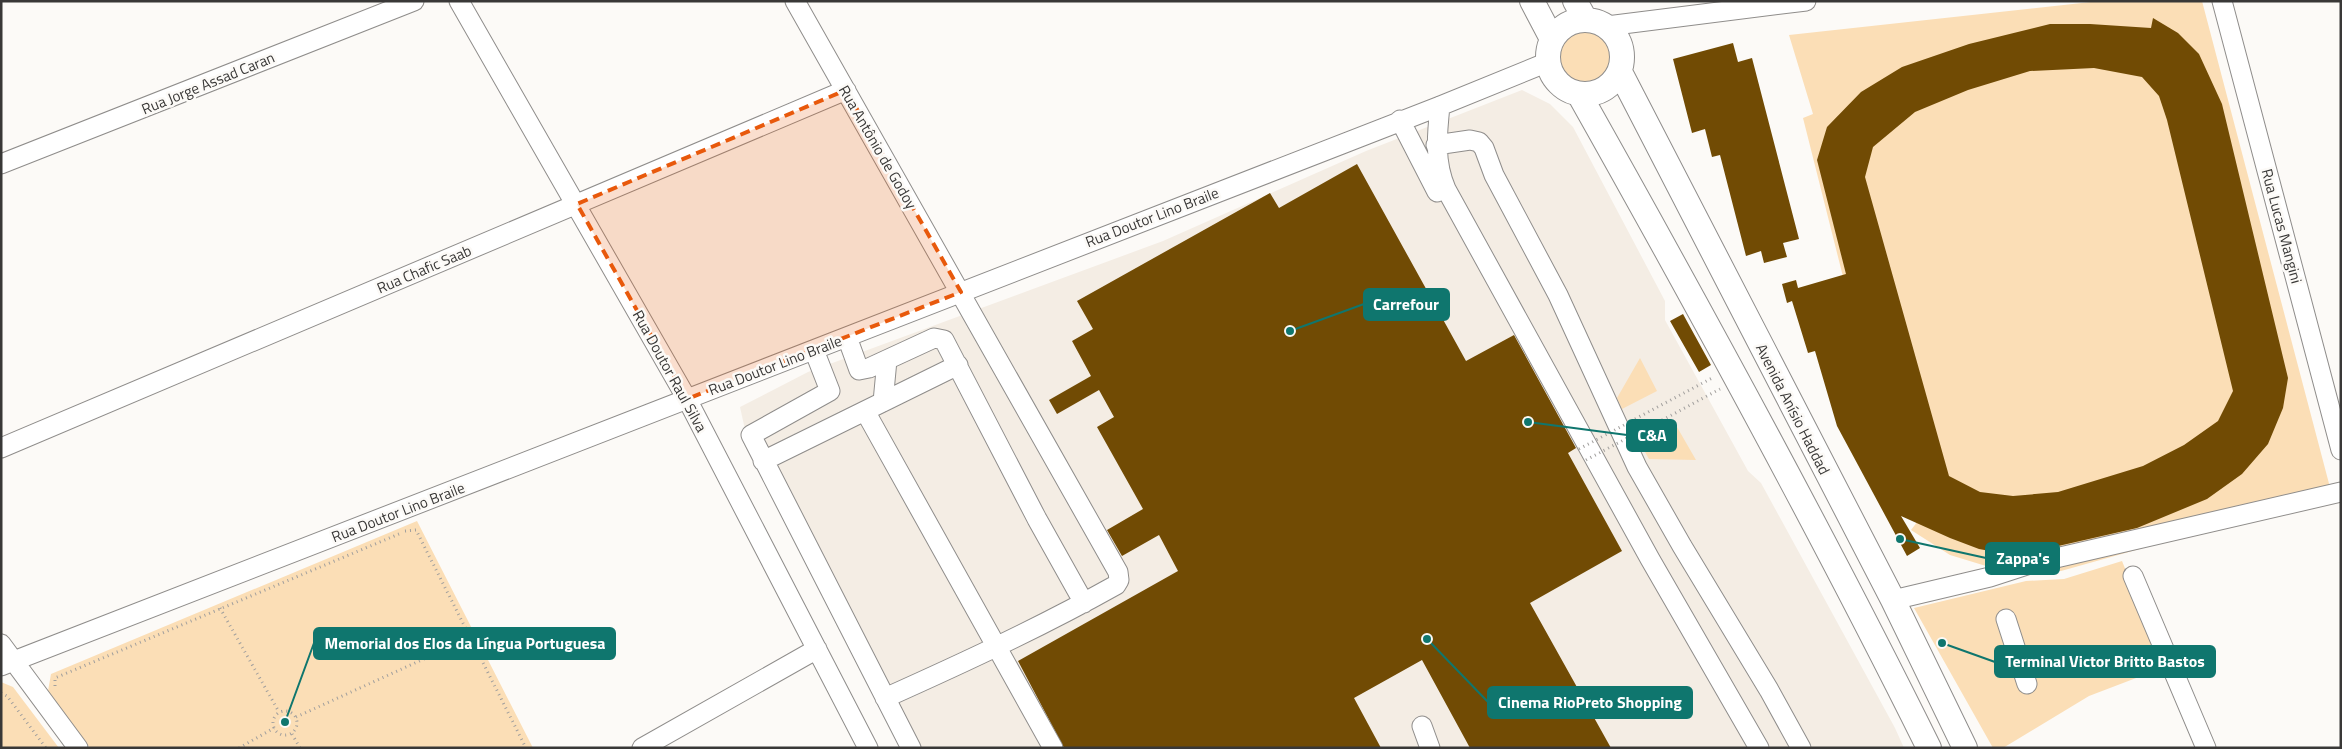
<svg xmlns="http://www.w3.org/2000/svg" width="2342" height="749" viewBox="0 0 2342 749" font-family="'Titillium Web',sans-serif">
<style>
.built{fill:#f4ede4}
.green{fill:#fbdeb6}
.building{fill:#714b04;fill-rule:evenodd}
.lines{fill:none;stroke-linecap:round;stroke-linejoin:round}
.minor-casing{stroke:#8f8d8b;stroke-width:21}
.major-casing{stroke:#8f8d8b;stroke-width:26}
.path{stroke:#a19f9d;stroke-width:3;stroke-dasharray:1 4;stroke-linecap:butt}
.minor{stroke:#fff;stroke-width:19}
.major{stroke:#fff;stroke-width:24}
.path-bridge{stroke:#a19f9d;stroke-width:3;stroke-dasharray:1 4;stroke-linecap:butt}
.marked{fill:#e8590c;fill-opacity:0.2;stroke:#e8590c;stroke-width:4;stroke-dasharray:10 6;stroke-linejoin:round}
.labels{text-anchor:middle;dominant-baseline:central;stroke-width:5;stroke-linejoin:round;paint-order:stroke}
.street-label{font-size:15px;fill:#393837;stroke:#fcfaf7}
.leader{fill:none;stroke:#0f766e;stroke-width:2}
.callout-dot{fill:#0f766e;stroke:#fcfaf7;stroke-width:2}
.callout{fill:#0f766e;stroke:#0f766e;stroke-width:2}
.callout-label{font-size:16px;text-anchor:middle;font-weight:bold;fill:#fff}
</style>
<rect width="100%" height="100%" fill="#fcfaf7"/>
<path class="built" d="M1522,90L1550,104L1573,127L1665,301V320L1748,471L1761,483L1895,728L1904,748H900L750,452L740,407L808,372L1163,241L1366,151Z"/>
<path class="green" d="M2100,1H2202L2332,495L2061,571H2007L1986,566L1950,555L1911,530L1924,513L1891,467L1803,118L1813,114L1789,35Z
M1555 57a30 30 0 1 1 60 0a30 30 0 1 1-60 0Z
M1640,358L1657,391L1622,409L1617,398Z
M1677,427L1696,460L1649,459L1641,445Z
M417,521L533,748H90L48,691L51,674Z
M2122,561L2165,667L2089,696L2003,748H1993L1914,608L2026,581L2064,579Z
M1,682L13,687L59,748H1Z"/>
<path class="building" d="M2153,18L2178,33L2199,54L2222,104L2288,378L2283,408L2268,444L2242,474L2207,499L2137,528L2028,553L2006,554L1979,549L1950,538L1901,516L1920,548L1907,556L1837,426L1815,351L1808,353L1792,301L1787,303L1782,284L1796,280L1798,288L1846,274L1817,160L1827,127L1861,92L1902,67L1969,44L2050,24H2090L2151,28ZM2094,68L2142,77L2159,96L2167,120L2233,391L2218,421L2184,445L2143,466L2058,492L2013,496L1980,492L1949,476L1865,177L1873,147L1915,112L1968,90L2030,71Z
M1733,43L1738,62L1752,58L1799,239L1783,243L1787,257L1764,263L1761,251L1746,256L1720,155L1712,157L1705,129L1692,133L1673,59Z
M1357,164L1466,361L1514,335L1576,448L1568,453L1622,551L1530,603L1611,748H1470L1422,660L1354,698L1381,748H1064L1018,661L1178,571L1159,535L1122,556L1107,530L1143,509L1097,427L1114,417L1099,390L1057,414L1049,400L1091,376L1072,341L1093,329L1077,301L1270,193L1279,208Z
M1683,314L1711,365L1699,372L1670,321Z"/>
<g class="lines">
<g class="minor-casing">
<path id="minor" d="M459,1L687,399L868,748
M795,1L1118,572L1119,580L1116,585C1041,627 963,663 885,698
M2222,1L2341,450
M1607,26L1806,1
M1440,106C1437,134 1434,162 1446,189L1650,559L1759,748
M1400,120L1437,192
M1436,145L1470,140L1479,142L1484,148L1494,175L1558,295L1637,467L1682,546L1769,690L1801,748
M1,164L414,1
M847,337L859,370L869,368L934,338L944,340L1037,519L1084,603
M814,350L830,391L751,435L911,748
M883,402L887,360
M865,411L1053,748
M1,448L846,90
M763,461L958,365
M2133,576L2206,748
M1893,600L1990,577L2030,564L2341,492
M2006,619L2027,684
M1,644L78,748
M1,666L1440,106L1548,62
M1422,726L1430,748
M642,748L817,649"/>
</g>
<g class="major-casing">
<path id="major" d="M1532,1L1552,39
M1575,1L1585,19
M1548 57a37 37 0 1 1 74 0a37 37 0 1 1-74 0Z
M1620,72L1893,600L1965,748
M1579,94C1700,309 1819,526 1929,748"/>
</g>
<path class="path" d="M1635,419L1714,377
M1640,432L1720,389
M405,531L416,530L526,748
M220,608L279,712
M55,686V678L399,534
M1,693L7,696L46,748
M273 723a12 12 0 1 1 24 0a12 12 0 1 1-24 0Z
M296,717L470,638
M292,734L300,748
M239,748L274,728"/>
<use href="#minor" class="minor"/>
<use href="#major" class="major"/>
<path class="path-bridge" d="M1579,449L1626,424
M1586,460L1633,435"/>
</g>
<path class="marked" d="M846,90L961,292L687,399L577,204Z"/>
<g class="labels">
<g class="street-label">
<text transform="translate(208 83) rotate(-22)">Rua Jorge Assad Caran</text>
<text transform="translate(878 147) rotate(60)">Rua Antônio de Godoy</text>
<text transform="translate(1152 217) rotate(-21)">Rua Doutor Lino Braile</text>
<text transform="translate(2282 226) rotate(75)">Rua Lucas Mangini</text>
<text transform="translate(424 269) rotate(-23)">Rua Chafic Saab</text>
<text transform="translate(775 365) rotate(-21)">Rua Doutor Lino Braile</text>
<text transform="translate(670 371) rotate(61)">Rua Doutor Raul Silva</text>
<text transform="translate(1793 409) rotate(63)">Avenida Anísio Haddad</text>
<text transform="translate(398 512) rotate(-21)">Rua Doutor Lino Braile</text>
</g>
</g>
<path class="leader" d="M1290 331L1364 304M1528 422L1627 435M1900 539L1986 558M285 722L314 643M1942 643L1995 662M1427 639L1488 702"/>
<g class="callout-dot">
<circle cx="1290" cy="331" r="5"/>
<circle cx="1528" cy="422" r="5"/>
<circle cx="1900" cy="539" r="5"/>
<circle cx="285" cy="722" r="5"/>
<circle cx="1942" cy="643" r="5"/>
<circle cx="1427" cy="639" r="5"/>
</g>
<g class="callout">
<rect x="1364" y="289" width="85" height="31" rx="5"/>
<rect x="1627" y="420" width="49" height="31" rx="5"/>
<rect x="1986" y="543" width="73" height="31" rx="5"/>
<rect x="314" y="628" width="301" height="31" rx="5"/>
<rect x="1995" y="646" width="220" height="31" rx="5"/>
<rect x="1488" y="687" width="204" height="31" rx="5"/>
</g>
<g class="callout-label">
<text x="1406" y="310">Carrefour</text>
<text x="1652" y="441">C&amp;A</text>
<text x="2023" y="564">Zappa's</text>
<text x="465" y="649">Memorial dos Elos da Língua Portuguesa</text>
<text x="2105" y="667">Terminal Victor Britto Bastos</text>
<text x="1590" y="708">Cinema RioPreto Shopping</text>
</g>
<rect width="2342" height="749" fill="none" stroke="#393837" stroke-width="5"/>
</svg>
